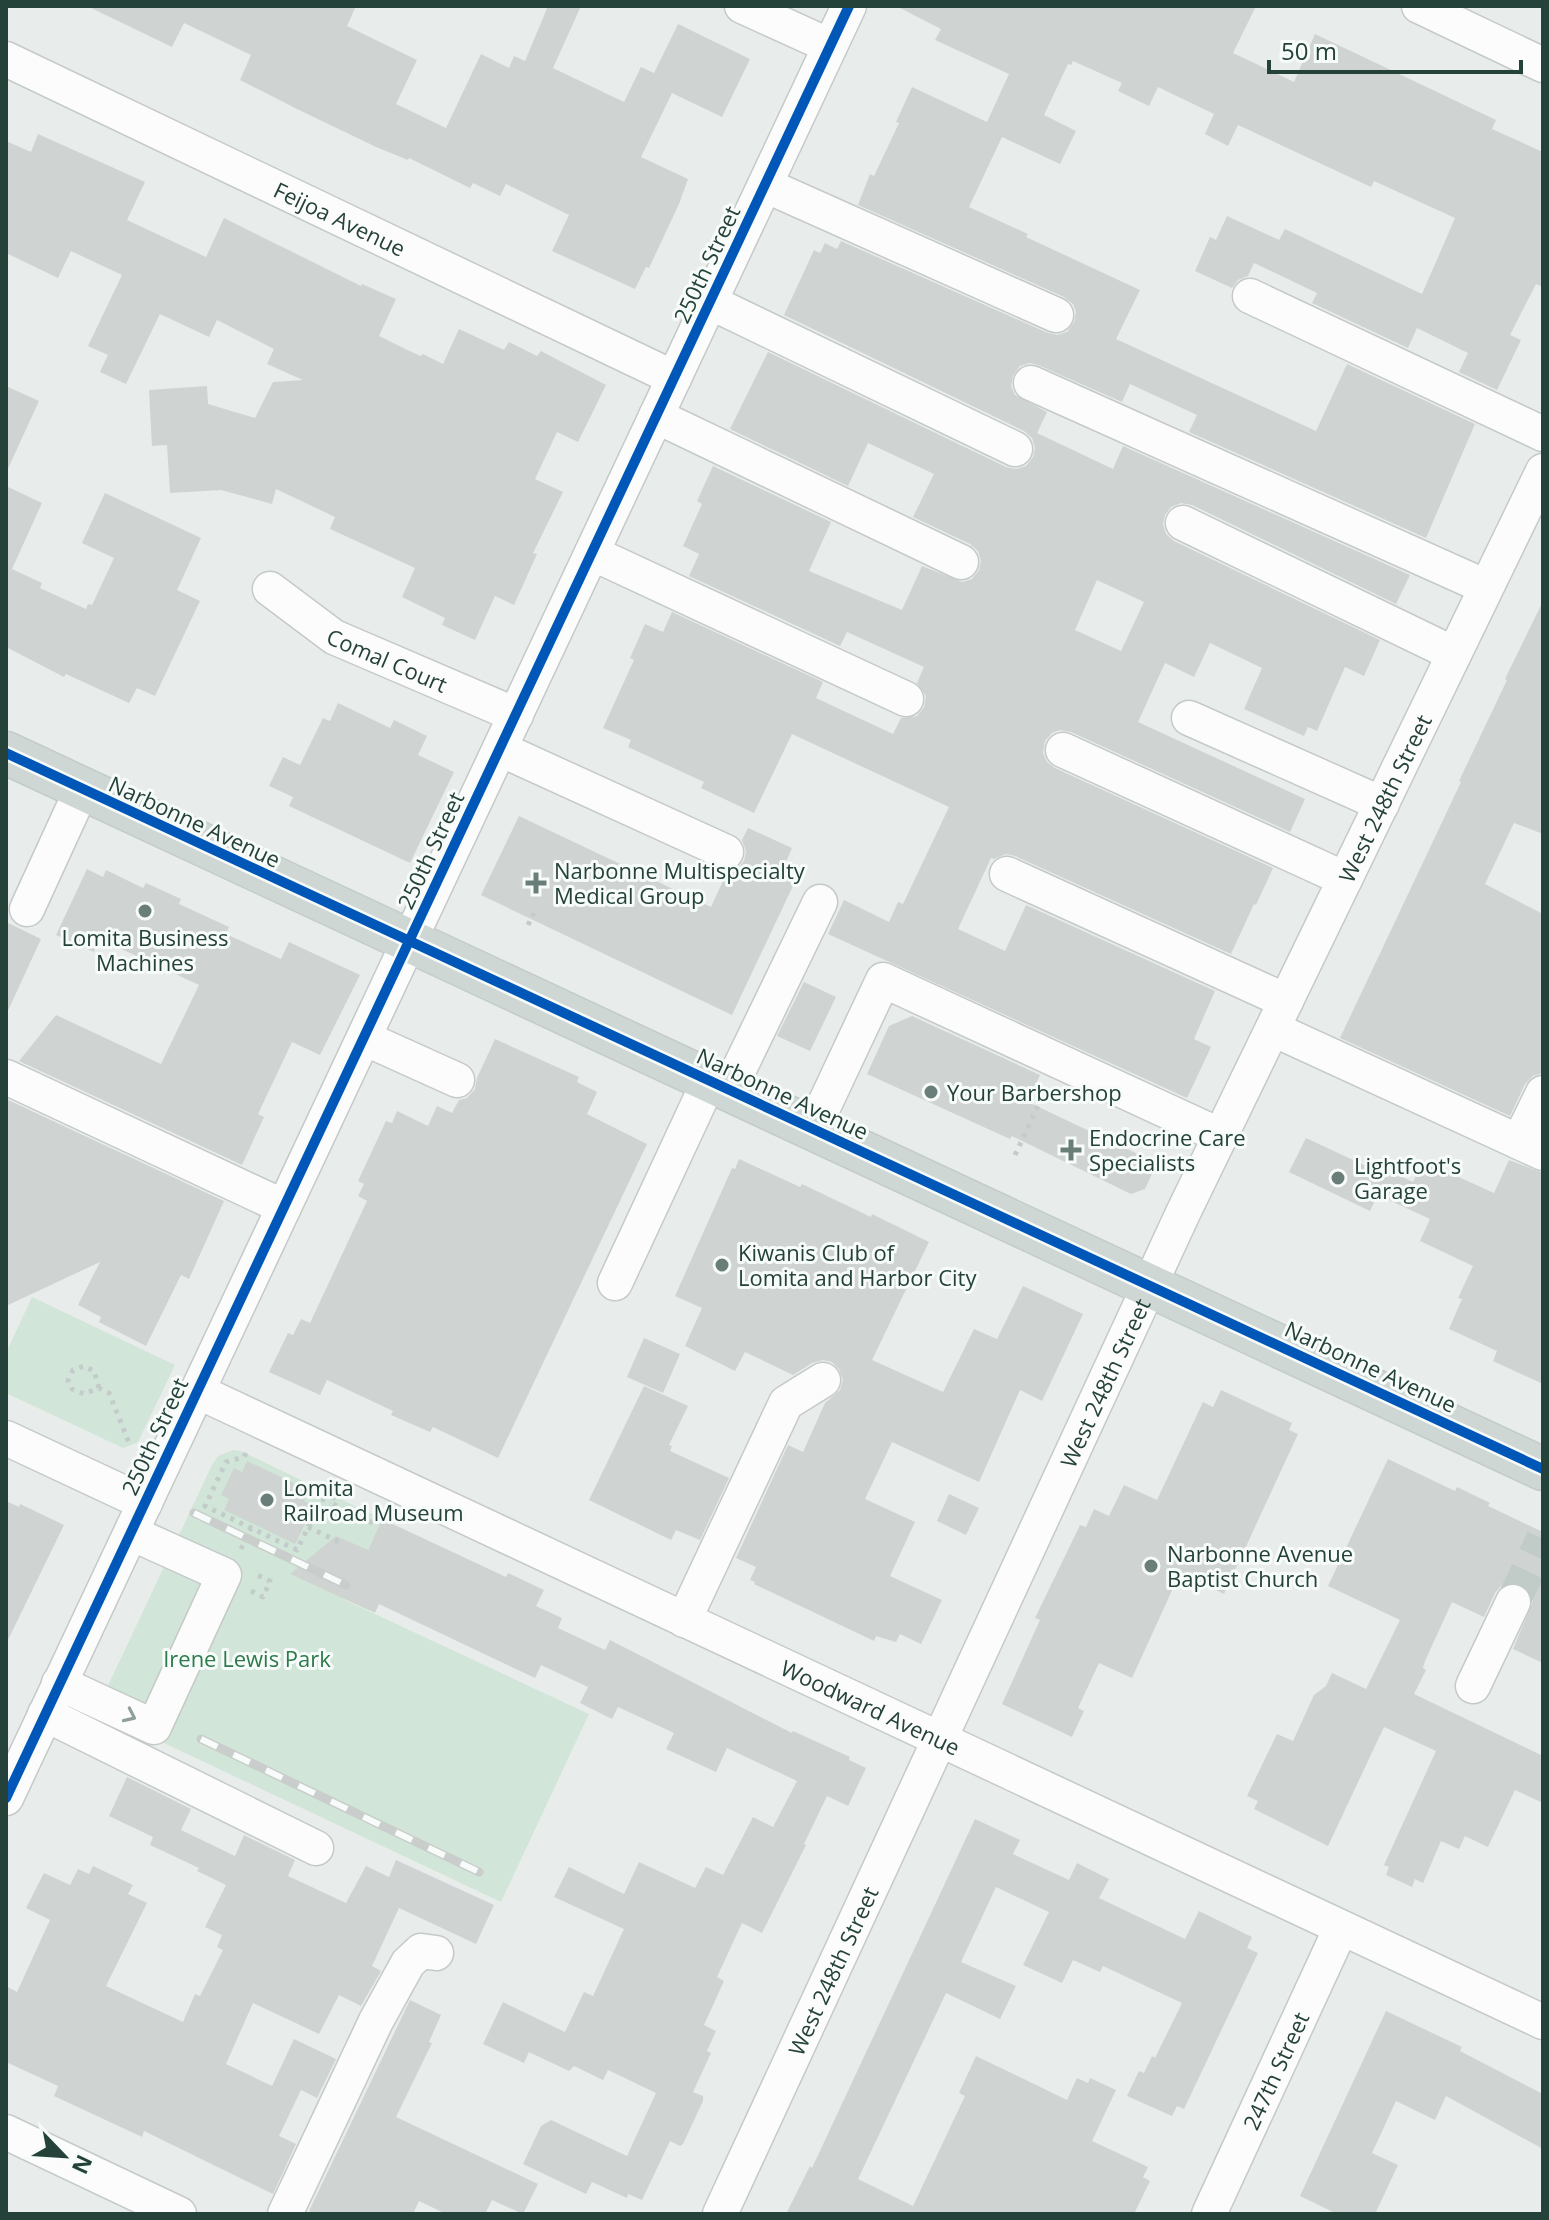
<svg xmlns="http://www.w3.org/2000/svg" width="1549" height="2220" viewBox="0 0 1549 2220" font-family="'Open Sans',sans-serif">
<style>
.green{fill:#d1e6d8}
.building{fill:#cfd4d2;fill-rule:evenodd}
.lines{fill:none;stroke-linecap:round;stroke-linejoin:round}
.minor-tunnel{stroke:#c1cbc8;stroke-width:34;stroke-dasharray:34 17;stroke-linecap:butt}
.minor-casing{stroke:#c5cac8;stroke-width:37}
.major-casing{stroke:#c3ccc9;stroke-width:45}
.path{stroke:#c3ccca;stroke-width:5;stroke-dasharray:4 6;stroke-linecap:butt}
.minor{stroke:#fcfcfc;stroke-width:34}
.major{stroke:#cfd7d5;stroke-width:42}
.rail-casing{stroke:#c9cdcc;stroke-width:9}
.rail{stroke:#f7fbf9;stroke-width:6;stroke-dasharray:18;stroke-linecap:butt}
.cycleway-casing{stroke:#f7fbf9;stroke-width:15}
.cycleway{stroke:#0057b8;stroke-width:10}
.oneway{stroke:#909f9b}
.poi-dot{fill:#697e78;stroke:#f7fbf9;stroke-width:3}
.labels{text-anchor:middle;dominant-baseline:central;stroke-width:6;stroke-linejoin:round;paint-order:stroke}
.street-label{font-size:22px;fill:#24423a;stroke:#f7fbf9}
.poi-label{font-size:22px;fill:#24423a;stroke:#f7fbf9;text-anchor:start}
.park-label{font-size:22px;fill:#2d7a4b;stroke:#f7fbf9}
</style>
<rect width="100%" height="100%" fill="#e8edeb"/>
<path class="green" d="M32,1297L175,1365L138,1442L123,1448L6,1393V1353Z
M233,1450L241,1451L382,1519L345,1600L589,1714L501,1902L96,1711L212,1465L218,1456Z"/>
<path class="building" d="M87,6H356L347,26L417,60L396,104L446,128L481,54L509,68L514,56L525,61L548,6H581L553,68L624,102L641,67L654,73L678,24L750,59L722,117L672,93L641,157L688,179L679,204L649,268L646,267L635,289L552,251L569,215L506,184L500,196L473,183L470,188L409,158L408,160L376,147L297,109L240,80L251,55L184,23L172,47Z
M896,6H1256L1233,53L1294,82L1315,34L1496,120L1492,129L1543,152V287L1536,284L1510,335L1521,340L1497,390L1459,372L1468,353L1417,328L1408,348L1312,303L1317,293L1254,263L1248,276L1238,280L1232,288L1195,271L1210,237L1216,240L1227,216L1279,240L1285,229L1422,294L1455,218L1374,181L1371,187L1238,125L1228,146L1205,134L1214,114L1158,87L1149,106L1118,91L1122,83L1073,61L1071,65L1068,64L1044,115L1076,131L1060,164L1002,137L969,207L1028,234L1026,237L1140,290L1116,339L1316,431L1347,364L1475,424L1426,538L1189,432L1197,415L1130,384L1122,402L1038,365L1030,363L1020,366L1013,376L1011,386L1015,395L1047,412L1037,433L1113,469L1123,446L1410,575L1396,604L1192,505L1181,503L1171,507L1165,515L1163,524L1166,534L1174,541L1380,640L1364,676L1345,667L1317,731L1308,727L1304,736L1244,709L1262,668L1210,643L1194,677L1165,663L1138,722L1305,799L1290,832L1071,732L1060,730L1052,733L1045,741L1043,753L1047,762L1055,768L1273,868L1256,905L1254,904L1231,954L1015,856L1006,854L994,859L991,858L958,929L1005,951L1026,905L1215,991L1194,1039L1211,1047L1187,1098L828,934L844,900L889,922L898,902L903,904L949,807L792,734L754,813L701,788L704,782L628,747L631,740L603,728L634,660L630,658L645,624L663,632L672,612L823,682L816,698L893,734L901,718L917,716L924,707L926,696L917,683L924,667L847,632L840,646L689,576L699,554L683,546L702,504L697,501L713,466L831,522L809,571L902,610L922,566L962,582L972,579L979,570L981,561L978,551L970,544L913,517L934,474L868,443L848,486L730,429L768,352L1006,467L1016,469L1026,466L1033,457L1035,448L1032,438L1024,431L784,315L814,250L820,253L825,243L837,249L841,241L1048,333L1057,335L1067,332L1074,322L1076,312L1073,304L1064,297L858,205L870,174L874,176L899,123L896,122L912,87L987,122L1009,74L935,40L941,29ZM1097,580L1144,602L1121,651L1075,630Z
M38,134L145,182L127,220L206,257L224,218L361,286L362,284L396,299L379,336L420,356L423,354L443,364L459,329L504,350L509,342L537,356L541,351L606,385L578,442L557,432L535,479L563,492L533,553L537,554L514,605L495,596L475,640L442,625L445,618L402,597L415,568L330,529L335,517L276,489L272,504L221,490L170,493L167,445L152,446L149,390L207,386L208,404L255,418L273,382L303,380L267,364L274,349L217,320L209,337L160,314L126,384L100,372L108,355L88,346L122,275L71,251L58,278L6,253V141L31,152Z
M6,386L39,401L6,473Z
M6,486L42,503L12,569L42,583L40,588L86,609L88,604L92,605L114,558L82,543L105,493L201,538L177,590L200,601L155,696L137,688L129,703L66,674L64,677L6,647Z
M1543,601V834L1514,823L1485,884L1543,914V1073L1533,1076L1525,1084L1510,1116L1340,1038L1461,782L1459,781L1507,680L1505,679Z
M338,703L390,728L394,720L427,736L418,755L454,772L410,863L289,806L293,797L269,786L283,757L300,765L323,718L330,721Z
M519,816L711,907L727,872L737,869L744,861L746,851L742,840L748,828L792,848L786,862L801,869L732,1015L481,895Z
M87,869L103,877L106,870L143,888L146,883L181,899L179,904L229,927L226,934L281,959L289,942L360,975L320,1055L292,1042L258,1114L264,1117L242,1165L19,1061L56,1015L161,1064L199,985L100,939L94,952L56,935Z
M6,922L41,939L6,1015Z
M804,982L836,997L810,1051L777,1036Z
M912,1016L1040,1075L1028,1102L1157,1163L1145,1189L1131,1194L1012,1136L1010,1139L867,1074L889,1026Z
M495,1039L579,1077L577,1082L597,1092L587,1114L647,1144L498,1458L433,1427L430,1432L391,1415L393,1411L327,1380L320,1395L269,1372L288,1333L293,1335L301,1319L310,1323L367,1201L358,1196L364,1184L358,1181L386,1121L392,1123L397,1111L428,1126L437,1106L452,1113L459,1100L467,1098L475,1089L477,1078Z
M6,1099L224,1201L189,1279L181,1275L146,1346L99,1322L101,1317L78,1305L100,1262L6,1306Z
M1306,1138L1366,1166L1369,1162L1413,1182L1423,1161L1494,1193L1509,1160L1543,1173V1384L1493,1361L1497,1351L1449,1329L1462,1299L1458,1298L1473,1266L1420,1241L1430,1219L1378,1195L1370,1211L1289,1172Z
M739,1159L800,1187L802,1184L871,1217L872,1214L929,1242L872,1360L943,1392L974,1329L997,1339L1023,1286L1083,1314L1042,1401L1020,1390L979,1482L892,1442L865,1499L915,1522L890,1576L942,1600L921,1644L900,1634L896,1642L876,1636L874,1641L754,1584L755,1582L750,1580L756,1567L736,1558L788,1445L803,1452L825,1403L840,1390L843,1380L839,1369L832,1362L823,1360L812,1363L793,1375L745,1352L735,1371L685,1346L702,1308L675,1296L732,1168L735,1169Z
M644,1338L680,1354L663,1393L627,1377Z
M644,1386L688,1406L669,1445L672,1446L670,1451L729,1478L700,1540L676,1530L671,1540L589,1500Z
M1221,1390L1292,1423L1289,1430L1298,1434L1224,1594L1180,1573L1132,1678L1099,1663L1078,1708L1084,1711L1072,1737L1002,1704L1040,1620L1035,1618L1080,1525L1086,1527L1094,1509L1109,1516L1124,1485L1157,1500L1203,1402L1213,1407Z
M1388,1459L1455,1491L1457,1487L1490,1503L1488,1506L1543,1532V1663L1513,1649L1533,1601L1530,1591L1522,1584L1511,1582L1501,1586L1495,1593L1484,1617L1452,1602L1425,1661L1423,1668L1426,1670L1414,1694L1543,1756V1803L1515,1790L1488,1847L1465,1836L1459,1849L1441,1841L1423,1883L1415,1879L1412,1887L1386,1875L1389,1867L1384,1865L1436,1751L1384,1727L1328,1846L1254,1809L1258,1801L1247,1796L1277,1734L1293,1741L1314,1695L1326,1686L1332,1673L1366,1689L1400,1620L1328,1586Z
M247,1461L310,1491L304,1501L314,1506L295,1544L224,1510L229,1499L221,1495L234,1468L242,1472Z
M949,1494L979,1508L966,1535L937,1521Z
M6,1501L19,1507L20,1504L64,1525L6,1644Z
M382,1519L506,1577L508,1573L544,1590L536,1606L562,1618L558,1628L605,1650L610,1640L792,1733L793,1731L850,1757L849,1760L866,1768L848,1806L827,1796L804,1844L806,1845L762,1933L742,1923L717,1977L724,1981L704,2025L716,2031L707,2051L711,2053L693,2092L703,2096V2101L683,2144L680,2146L670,2141L642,2200L628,2194L627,2198L592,2182L586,2194L523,2164L541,2126L551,2120L627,2156L656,2093L608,2070L603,2080L574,2066L569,2071L529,2052L524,2063L483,2044L503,2002L565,2032L584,1992L593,1996L624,1929L554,1897L569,1867L624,1894L639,1862L695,1888L706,1867L723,1875L753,1817L773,1827L797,1781L727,1748L716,1772L666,1749L674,1733L618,1707L612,1719L580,1703L588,1687L541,1665L535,1678L379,1604L375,1613L290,1574L336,1536L368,1550Z
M127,1777L191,1809L181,1830L235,1856L244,1835L295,1860L288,1876L346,1903L366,1866L389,1877L396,1860L494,1905L476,1944L399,1908L372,1966L381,1971L361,2006L339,1995L319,2034L253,2003L226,2064L272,2086L294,2039L336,2059L317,2098L301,2090L279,2136L296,2144L273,2194L144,2131L142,2137L54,2096L58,2086L6,2062V1986L17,1992L50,1920L26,1908L44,1873L70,1885L78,1869L89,1874L93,1866L133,1885L128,1894L147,1903L106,1986L183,2022L195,1994L200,1996L223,1950L217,1947L222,1935L205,1927L226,1885L197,1871L199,1868L150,1845L153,1837L109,1816Z
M975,1819L1020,1840L1013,1854L1069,1880L1077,1863L1109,1879L1099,1898L1185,1939L1199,1911L1252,1937L1247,1948L1258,1953L1184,2109L1177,2106L1172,2116L1127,2096L1139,2071L1144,2073L1152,2056L1155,2058L1182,2003L1103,1966L1100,1972L1073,1960L1062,1983L1023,1965L1049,1912L996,1887L961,1962L1016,1986L1000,2019L946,1993L858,2179L913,2206L965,2096L959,2093L976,2056L1067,2100L1077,2078L1088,2083L1090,2078L1116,2090L1092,2141L1148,2167L1143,2177L1150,2181L1134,2214H786L810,2166L812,2168Z
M410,2000L441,2015L429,2042L432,2043L396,2117L538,2184L523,2214L492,2200L485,2214H446L419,2201L413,2214H315L309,2211Z
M1386,2011L1462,2047L1460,2051L1543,2094V2149L1446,2096L1435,2120L1396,2101L1372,2153L1398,2165L1375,2214H1337L1300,2196Z"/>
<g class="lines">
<path class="minor-tunnel" d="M1513,1602L1543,1539"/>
<g class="minor-casing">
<g id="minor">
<path d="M742,6L830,46"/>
<path d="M1419,6L1543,65"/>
<path id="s1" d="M6,59L674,378"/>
<path d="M765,185L1056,315"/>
<path d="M1250,296L1543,434"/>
<path d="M710,302L1015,449"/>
<path d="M1031,383L1486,587"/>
<path d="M656,416L961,562"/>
<path d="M1183,523L1454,654"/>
<path d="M592,553L906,699"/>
<path id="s2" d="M270,589L334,637L516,715"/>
<path d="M1189,718L1382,804"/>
<path d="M500,749L726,852"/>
<path d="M1063,750L1345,879"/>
<path d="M1007,874L1286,1001"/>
<path d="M27,909L82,789"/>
<path d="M1273,1029L1543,1153"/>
<path d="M364,1038L457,1080"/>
<path d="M6,1077L284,1207"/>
<path d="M729,1090L820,902"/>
<path d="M813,1129L883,980L1221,1136"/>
<path d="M1519,1142L1543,1093"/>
<path d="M615,1283L709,1081"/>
<path id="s3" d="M197,1391L1543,2022"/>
<path d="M6,1438L145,1503"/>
<path d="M684,1620L786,1403L823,1380"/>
<path d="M59,1683L154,1727L224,1575L131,1533"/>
<path d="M1473,1686L1513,1602"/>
<path d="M45,1714L316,1848"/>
<path d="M6,1798L849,6"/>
<path d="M6,2132L179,2214"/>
<path d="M285,2214L376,2021L408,1963L421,1951L436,1953"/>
<path id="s4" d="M720,2214L1183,1213L1543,471"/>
<path id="s5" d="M1209,2214L1341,1928"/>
</g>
</g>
<g class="major-casing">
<path id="major" d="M6,753C517,994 1032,1228 1543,1469"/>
</g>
<path class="path" d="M528,925L534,913
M1015,1155L1045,1091
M99,1388L94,1371L84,1366L73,1370L68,1381L72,1389L84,1394L99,1388L109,1393L130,1445
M246,1453L244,1457L226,1462L205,1506L297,1550L322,1499L331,1503
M334,1496L331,1503L373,1523
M308,1527L339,1542
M241,1549L251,1528
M251,1591L263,1597L270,1581L255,1574"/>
<use href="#minor" class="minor"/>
<use href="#major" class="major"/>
<g class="rail-casing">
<path id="rail" d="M194,1513L346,1585
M201,1739L479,1872"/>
</g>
<use href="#rail" class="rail"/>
<g class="cycleway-casing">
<path id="cycleway" d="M6,753C517,994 1032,1228 1543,1469
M6,1798L849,6"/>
</g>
<use href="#cycleway" class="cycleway"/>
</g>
<defs><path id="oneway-chevron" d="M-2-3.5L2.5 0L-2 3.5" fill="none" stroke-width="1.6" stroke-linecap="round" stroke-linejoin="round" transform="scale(2)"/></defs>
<use class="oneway" href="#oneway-chevron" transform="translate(130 1716) rotate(25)"/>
<g class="poi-dot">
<path d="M532 871h8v8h8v8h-8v8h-8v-8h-8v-8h8z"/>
<circle cx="145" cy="911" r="8"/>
<circle cx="931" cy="1092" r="8"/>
<path d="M1067 1138h8v8h8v8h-8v8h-8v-8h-8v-8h8z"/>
<circle cx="1338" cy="1178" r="8"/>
<circle cx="722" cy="1265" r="8"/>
<circle cx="267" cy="1500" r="8"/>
<circle cx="1151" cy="1566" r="8"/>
</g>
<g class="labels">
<g class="street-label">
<text stroke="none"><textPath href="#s1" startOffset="370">Feijoa Avenue</textPath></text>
<text transform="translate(706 264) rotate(-65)">250th Street</text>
<text stroke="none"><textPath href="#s2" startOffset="138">Comal Court</textPath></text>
<text stroke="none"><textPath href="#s4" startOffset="1564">West 248th Street</textPath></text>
<text transform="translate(195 821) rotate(25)">Narbonne Avenue</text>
<text transform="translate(430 850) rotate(-65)">250th Street</text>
<text transform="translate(783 1093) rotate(25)">Narbonne Avenue</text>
<text transform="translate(1371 1366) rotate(25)">Narbonne Avenue</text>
<text stroke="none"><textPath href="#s4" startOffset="916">West 248th Street</textPath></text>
<text transform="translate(154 1436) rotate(-65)">250th Street</text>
<text stroke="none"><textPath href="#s3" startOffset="744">Woodward Avenue</textPath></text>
<text stroke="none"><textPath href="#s4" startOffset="268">West 248th Street</textPath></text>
<text stroke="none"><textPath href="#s5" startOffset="158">247th Street</textPath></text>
</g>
<g class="poi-label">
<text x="554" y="870">Narbonne Multispecialty<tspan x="554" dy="25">Medical Group</tspan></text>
<text x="145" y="937" text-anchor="middle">Lomita Business<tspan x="145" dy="25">Machines</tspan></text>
<text x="947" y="1092">Your Barbershop</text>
<text x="1089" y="1137">Endocrine Care<tspan x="1089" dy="25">Specialists</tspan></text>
<text x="1354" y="1165">Lightfoot's<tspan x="1354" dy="25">Garage</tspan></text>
<text x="738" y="1252">Kiwanis Club of<tspan x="738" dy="25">Lomita and Harbor City</tspan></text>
<text x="283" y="1487">Lomita<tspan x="283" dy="25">Railroad Museum</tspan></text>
<text x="1167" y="1553">Narbonne Avenue<tspan x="1167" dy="25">Baptist Church</tspan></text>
</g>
<g class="park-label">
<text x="247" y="1658">Irene Lewis Park</text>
</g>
</g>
<rect width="1549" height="2220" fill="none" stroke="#24423a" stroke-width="16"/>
<g transform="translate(64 2156) rotate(115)" stroke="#f7fbf9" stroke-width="6" paint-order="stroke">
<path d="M0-6L14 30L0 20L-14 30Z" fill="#24423a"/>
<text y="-12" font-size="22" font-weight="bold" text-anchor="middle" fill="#24423a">N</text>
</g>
<path d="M1269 60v12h252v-12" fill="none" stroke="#24423a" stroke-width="4"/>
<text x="1281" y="60" font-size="24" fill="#24423a" stroke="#f7fbf9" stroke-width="6" paint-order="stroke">50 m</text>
</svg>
